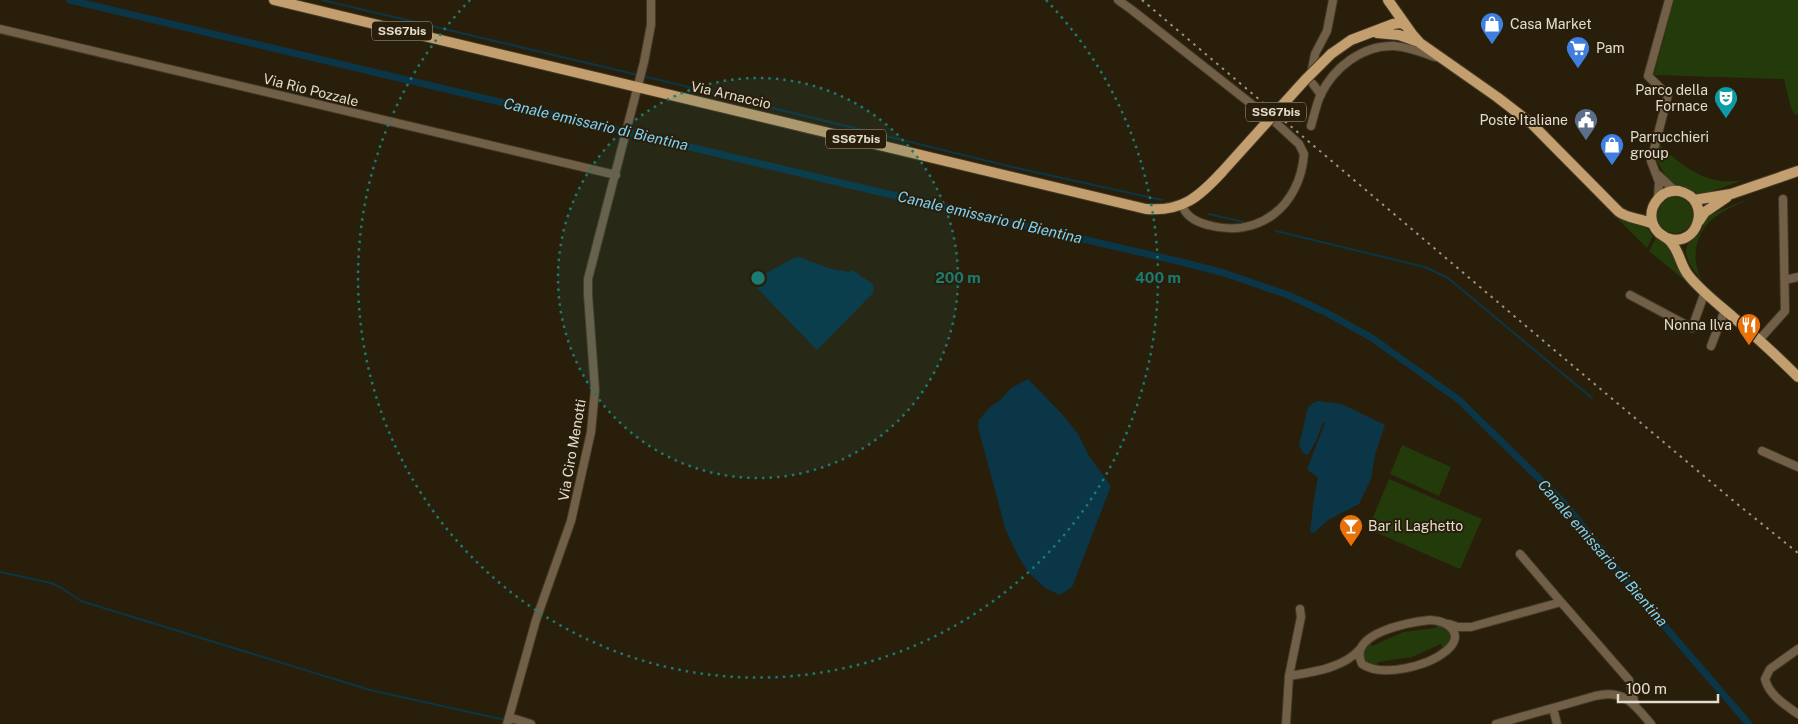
<svg xmlns="http://www.w3.org/2000/svg" width="1798" height="724" viewBox="0 0 1798 724" font-family="'Public Sans',sans-serif">
<style>
.green{fill:#233a0b}
.water{fill:#0a3647}
.lines{fill:none;stroke-linecap:round;stroke-linejoin:round}
.stream{stroke:#0a3647;stroke-width:2}
.canal{stroke:#0a3647;stroke-width:7}
.minor-casing{stroke:#433926;stroke-width:10}
.major-casing{stroke:#433926;stroke-width:12}
.minor{stroke:#715f48;stroke-width:8}
.major{stroke:#c39e6e;stroke-width:10}
.rail{stroke:#9c9484;stroke-width:2;stroke-dasharray:2.5 5;stroke-linecap:butt}
.major-bridge-casing{stroke:#433926;stroke-width:12;stroke-linecap:butt}
.major-bridge{stroke:#c39e6e;stroke-width:10}
.ring{fill:none;stroke:#1a7b73;stroke-width:2.5;stroke-dasharray:2.5 5}
.labels{text-anchor:middle;dominant-baseline:central;stroke-width:4;stroke-linejoin:round;paint-order:stroke}
.shield{fill:#291e0a;stroke:#aba394;stroke-width:1}
.shield-label{font-size:12px;font-weight:bold;fill:#e3dccf}
.poi-label{font-size:14px;fill:#e3dccf;stroke:#291e0a;text-anchor:start}
.street-label{font-size:14px;fill:#e3dccf;stroke:#291e0a}
.water-label{font-size:15px;font-style:italic;fill:#7ed3f8;stroke:#291e0a}
.centre{fill:#1a7b73;stroke:#291e0a;stroke-width:2.5}
.ring-label{font-size:15px;text-anchor:middle;font-weight:bold;fill:#1a7b73;stroke:#291e0a;stroke-width:4;stroke-linejoin:round;paint-order:stroke}
</style>
<rect width="100%" height="100%" fill="#291e0a"/>
<path class="green" d="M1674,0H1798V114L1795,115L1791,108L1784,79L1654,75Z
M1659,144C1676,161 1696,177 1720,181C1728,182 1737,181 1744,180L1698,196L1671,185L1657,161Z
M1657 215a18 18 0 1 1 36 0a18 18 0 1 1-36 0Z
M1753,197C1741,203 1728,208 1718,215C1696,229 1689,258 1702,280C1695,272 1681,256 1688,244C1691,240 1697,238 1700,233C1704,227 1704,221 1709,215Z
M1614,215L1626,222L1645,225L1653,236L1647,248Z
M1656,238L1670,246L1688,283L1649,251Z
M1402,445L1451,467L1439,496L1390,474Z
M1389,479L1482,519L1460,569L1368,529Z
M1438,622L1447,626L1451,635L1448,646L1443,650L1441,644L1412,657L1378,662L1375,667C1366,664 1364,660 1363,651L1370,641L1372,646L1403,632L1436,628Z"/>
<path class="water" d="M799,257L831,269L849,272L852,270L873,284V293L817,350L754,285L759,277L794,258Z
M1028,379L1063,415L1078,434L1089,456L1111,486L1072,587L1060,595L1045,588L1029,573L1018,556L1006,531L978,427L979,420L989,408L1000,400L1011,388Z
M1318,401L1342,404L1385,425L1375,455L1371,479L1359,504L1328,520L1314,533L1310,532L1314,498L1318,478L1307,469L1325,423L1323,422L1316,441L1308,455L1304,454L1299,446L1308,407L1313,403Z"/>
<g class="lines">
<path class="stream" d="M322,0L638,75
M643,76L1012,167L1162,200
M1209,214L1243,222
M1276,231L1425,267L1448,278L1592,398
M0,572L51,583L60,587L81,601L370,690L505,720
M515,723L516,724"/>
<path class="canal" d="M70,0L875,191L1186,263L1224,273L1288,295L1327,313L1372,338L1459,400L1563,502L1648,607L1749,724"/>
<g class="minor-casing">
<path id="minor" d="M1118,0L1132,10L1264,114
M0,29L616,175
M1312,69L1315,54L1327,31L1333,0
M1313,84L1321,95
M1311,126C1314,116 1316,106 1320,96C1333,68 1362,45 1394,46C1408,47 1422,52 1435,57
M1658,175L1675,191
M1658,199L1659,182L1651,161L1668,95L1648,76L1669,0
M1182,205C1186,217 1196,222 1208,225C1259,239 1300,206 1304,154L1299,144L1274,121
M1785,280L1798,277
M1630,295L1692,328L1705,292
M1759,340L1785,311L1783,199
M1711,346L1725,310
M1762,451L1798,467
M1520,554L1561,602
M1430,620C1451,621 1465,636 1446,651C1428,666 1382,678 1362,664C1346,633 1411,622 1430,620Z
M1449,624L1458,627H1471L1561,602L1629,680L1635,705
M1798,649L1770,669L1765,679C1769,695 1785,705 1798,714
M1289,676C1313,672 1344,668 1360,649
M1553,708L1557,724
M509,717L531,724
M507,724L536,620L571,521L591,432L595,390L588,295V279L644,62L651,25V0
M1286,724L1289,676L1301,617L1300,609
M1496,724L1595,696C1624,689 1633,703 1651,724"/>
</g>
<g class="major-casing">
<path id="major" d="M274,0L1146,209C1182,212 1199,197 1222,172
M1388,0L1412,34L1420,43L1497,97L1532,124L1619,212C1629,219 1641,218 1653,224
M1377,33L1399,35L1416,41
M1331,54L1351,40L1393,24L1401,23L1405,25
M1694,200L1731,194L1798,171
M1699,221L1705,212L1727,197
M1667,238C1698,250 1714,199 1679,191C1671,190 1663,193 1658,199C1649,209 1649,223 1659,233C1664,237 1670,239 1673,245C1680,254 1681,267 1689,276C1701,291 1718,304 1733,317C1755,336 1777,356 1798,377"/>
</g>
<use href="#minor" class="minor"/>
<use href="#major" class="major"/>
<path class="rail" d="M1142,0L1553,349L1736,503L1798,553"/>
<g class="major-bridge-casing">
<path id="major-bridge" d="M1222,172L1305,80L1331,54"/>
</g>
<use href="#major-bridge" class="major-bridge"/>
</g>
<circle cx="758" cy="278" r="200" fill="#1a7b73" fill-opacity=".12"/>
<g class="ring">
<circle cx="758" cy="278" r="200"/>
<path d="M1046 0A400 400 0 1 1 470 0"/>
</g>
<defs>
<g id="shop-pin" transform="scale(1.25)"><path d="M0 17L-7.5 6A9.5 9.5 0 1 1 7.5 6Z" fill="#3f7fe0" stroke="#291e0a"/><path d="M-5-2.5h2.3a2.7 3.5 0 0 1 5.4 0H5L5.5 6h-11ZM-1.5-2.5h3a1.5 2.3 0 0 0-3 0Z" fill="#fff"/></g>
<g id="supermarket-pin" transform="scale(1.25)"><path d="M0 17L-7.5 6A9.5 9.5 0 1 1 7.5 6Z" fill="#3f7fe0" stroke="#291e0a"/><path d="M-6-5.5h2.5l.6 2H6L4.5 2H-2.5L-4.4-4H-6ZM-1.5 3.2a1.3 1.3 0 1 0 .1 0ZM3 3.2a1.3 1.3 0 1 0 .1 0Z" fill="#fff"/></g>
<g id="theatre-pin" transform="scale(1.25)"><path d="M0 17L-7.5 6A9.5 9.5 0 1 1 7.5 6Z" fill="#0f9aa8" stroke="#291e0a"/><path d="M-5-5.5Q0-4 5-5.5V0Q5 5 0 6Q-5 5-5 0ZM-3.3-2.5H-1v1.5H-3.3ZM1-2.5H3.3v1.5H1ZM-2.8 1Q0 5.5 2.8 1Z" fill="#fff"/></g>
<g id="civic-pin" transform="scale(1.25)"><path d="M0 17L-7.5 6A9.5 9.5 0 1 1 7.5 6Z" fill="#5c6f8a" stroke="#291e0a"/><path d="M-.6-6.5H3V-4.5H.6V-3L4-1V1h2V6H-6V1h2V-1L-.6-3ZM-1.2 2.5V6h2.4V2.5Z" fill="#fff"/></g>
<g id="restaurant-pin" transform="scale(1.25)"><path d="M0 17L-7.5 6A9.5 9.5 0 1 1 7.5 6Z" fill="#e8710a" stroke="#291e0a"/><path d="M-5-6h1v4h1v-4h1v4h1v-4h1v5L-1.5 .5V6h-2V.5L-5-1ZM5-6V6H3V1.5H1.5Q1.5-4 5-6Z" fill="#fff"/></g>
<g id="bar-pin" transform="scale(1.25)"><path d="M0 17L-7.5 6A9.5 9.5 0 1 1 7.5 6Z" fill="#e8710a" stroke="#291e0a"/><path d="M-6-5H6L.8 .8V4.5H3.5V6h-7V4.5H-.8V.8Z" fill="#fff"/></g>
</defs>
<g fill-rule="evenodd">
<use href="#shop-pin" x="1492" y="24"/>
<use href="#supermarket-pin" x="1578" y="48"/>
<use href="#theatre-pin" x="1726" y="98"/>
<use href="#civic-pin" x="1586" y="120"/>
<use href="#shop-pin" x="1612" y="145"/>
<use href="#restaurant-pin" x="1749" y="325"/>
<use href="#bar-pin" x="1351" y="526"/>
</g>
<g class="labels">
<g class="shield">
<rect x="372" y="21.5" width="60" height="19" rx="4"/>
<rect x="1246" y="102.5" width="60" height="19" rx="4"/>
<rect x="826" y="129.5" width="60" height="19" rx="4"/>
</g>
<g class="shield-label">
<text x="402" y="31">SS67bis</text>
<text x="1276" y="112">SS67bis</text>
<text x="856" y="139">SS67bis</text>
</g>
<g class="poi-label">
<text x="1510" y="24">Casa Market</text>
<text x="1596" y="48">Pam</text>
<text x="1708" y="90" text-anchor="end">Parco della<tspan x="1708" dy="16">Fornace</tspan></text>
<text x="1568" y="120" text-anchor="end">Poste Italiane</text>
<text x="1630" y="137">Parrucchieri<tspan x="1630" dy="16">group</tspan></text>
<text x="1732" y="325" text-anchor="end">Nonna Ilva</text>
<text x="1368" y="526">Bar il Laghetto</text>
</g>
<g class="street-label">
<text transform="translate(311 90) rotate(14)">Via Rio Pozzale</text>
<text transform="translate(731 95) rotate(13)">Via Arnaccio</text>
<text transform="translate(572 450) rotate(-80)">Via Ciro Menotti</text>
</g>
<g class="water-label">
<text transform="translate(596 124) rotate(13)">Canale emissario di Bientina</text>
<text transform="translate(990 217) rotate(13)">Canale emissario di Bientina</text>
<text transform="translate(1603 553) rotate(49)">Canale emissario di Bientina</text>
</g>
</g>
<circle cx="758" cy="278" r="8" class="centre"/>
<g class="ring-label">
<text x="958" y="283">200 m</text>
<text x="1158" y="283">400 m</text>
</g>
<path d="M1618 694v8h100v-8" fill="none" stroke="#e3dccf" stroke-width="2.5"/>
<text x="1626" y="694" font-size="15" fill="#e3dccf" stroke="#291e0a" stroke-width="4" paint-order="stroke">100 m</text>
</svg>
